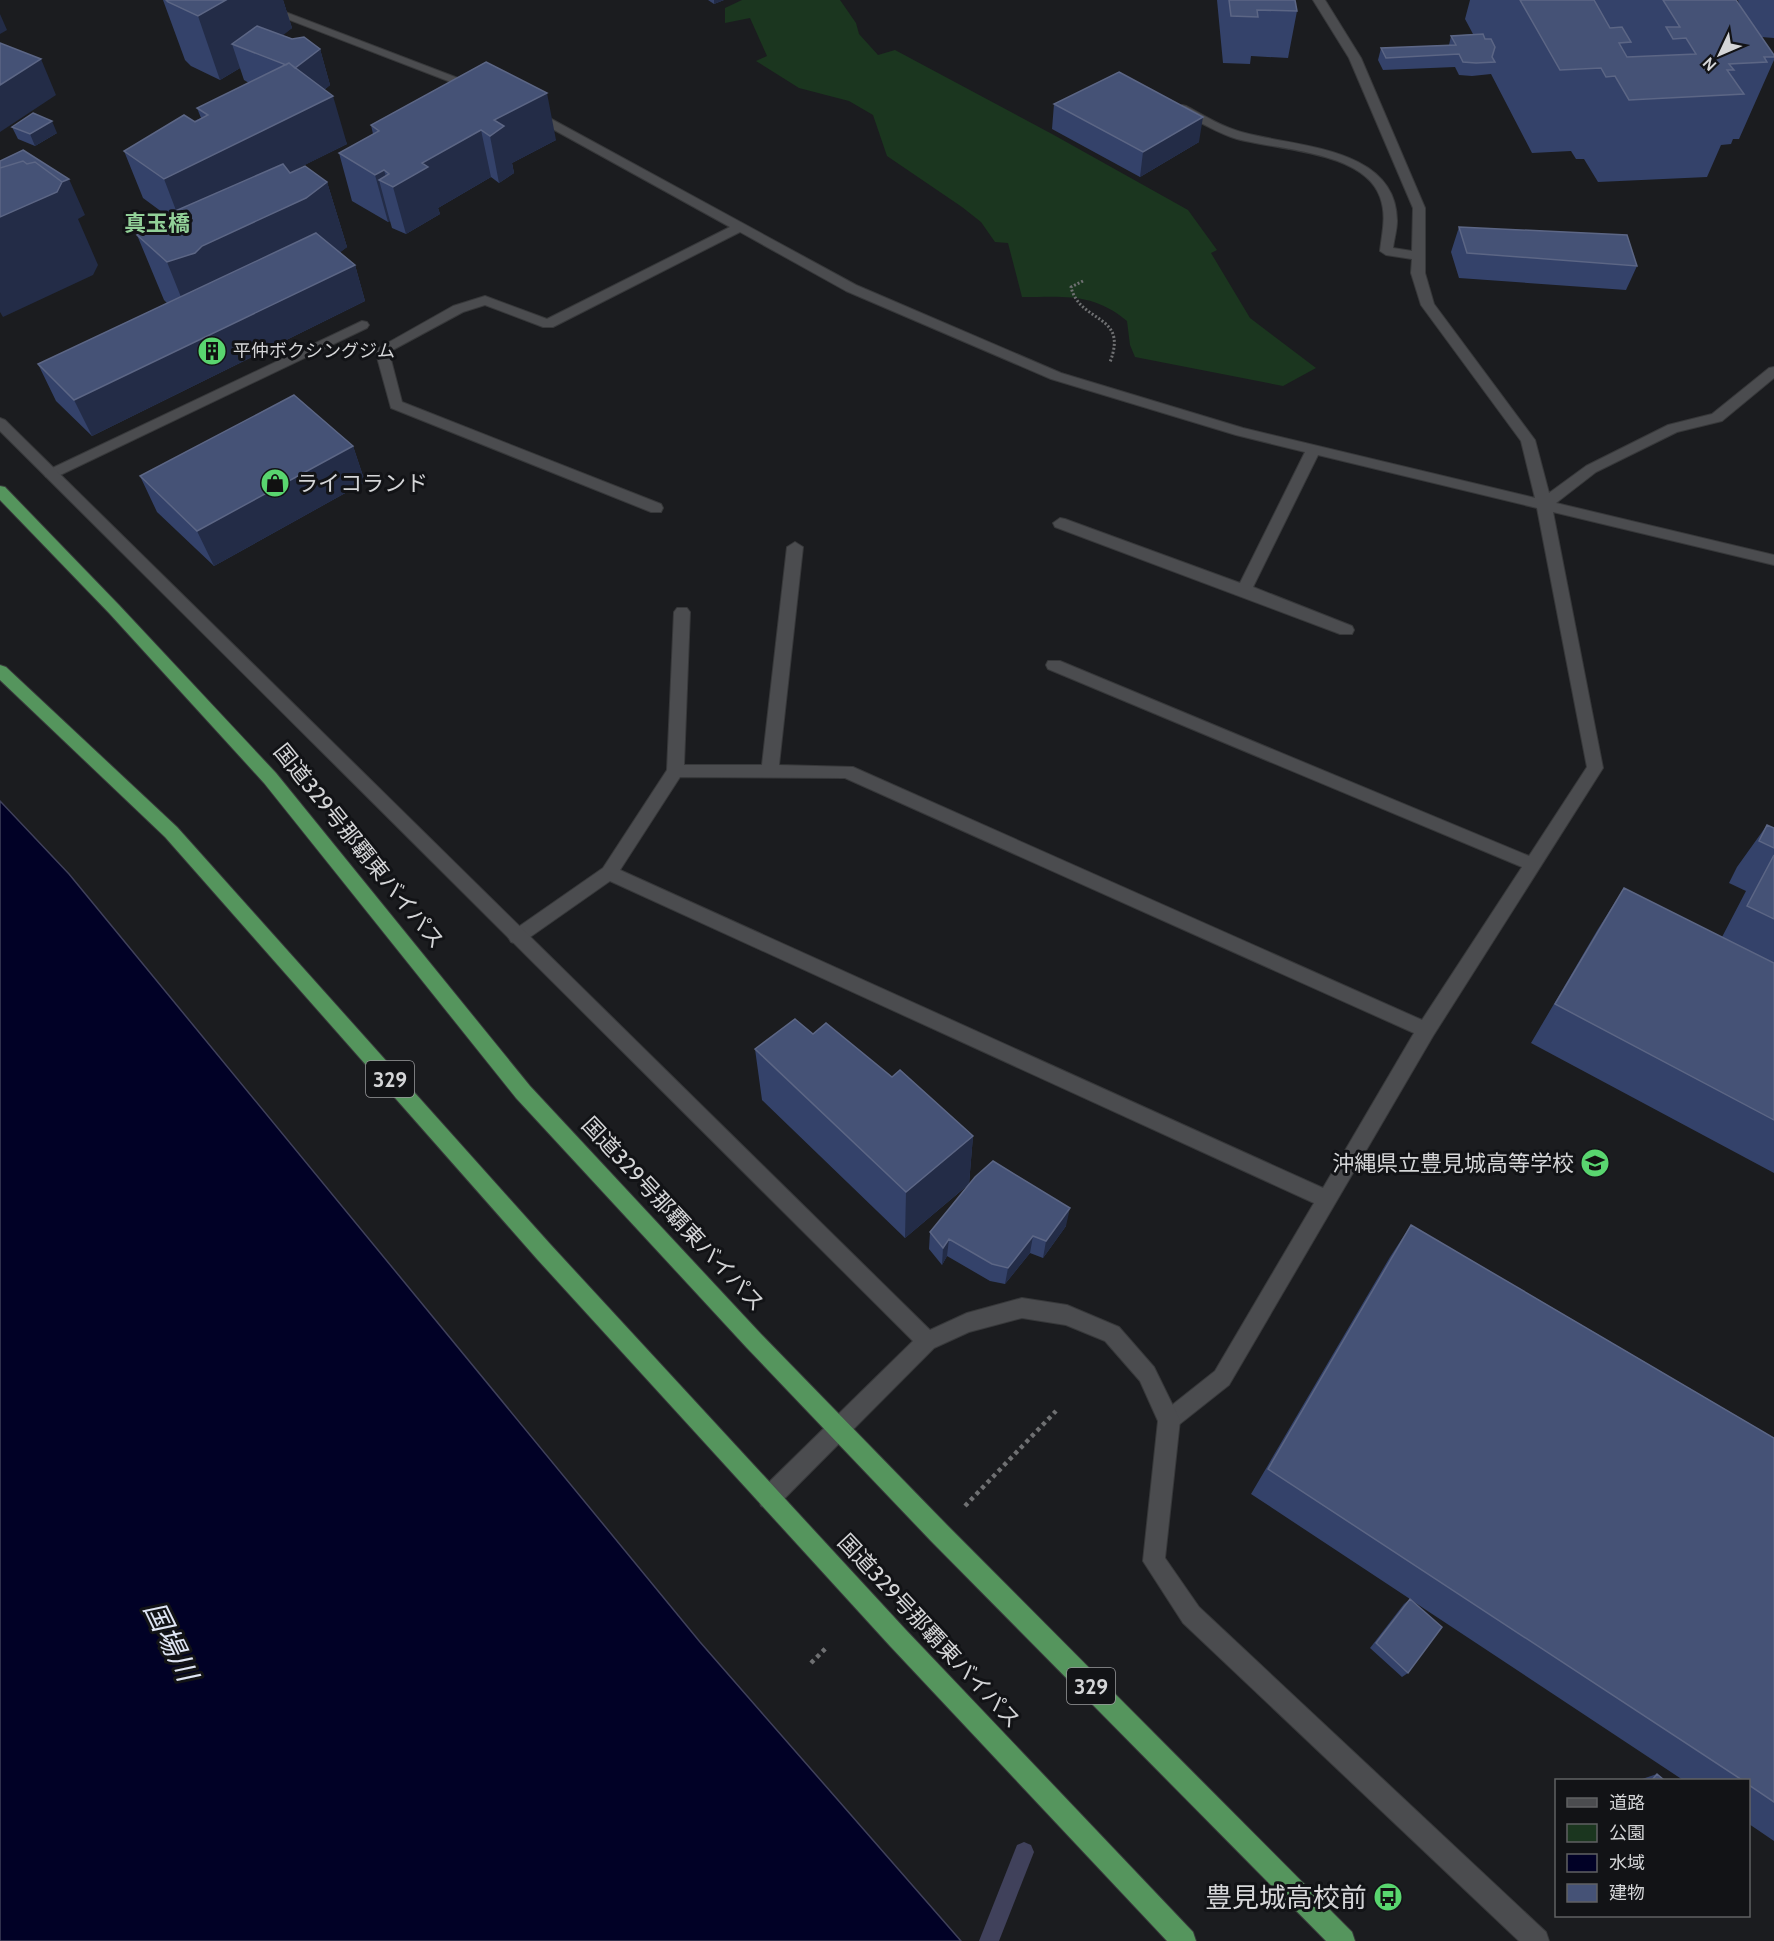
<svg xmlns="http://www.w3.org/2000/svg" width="1774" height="1941" viewBox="0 0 1774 1941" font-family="Cabin,'Noto Sans JP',sans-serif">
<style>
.green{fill:#1b361f}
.water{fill:#010126;stroke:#40415b;stroke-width:1.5}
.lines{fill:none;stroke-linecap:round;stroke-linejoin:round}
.stream{fill:#40415b;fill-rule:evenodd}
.street-casing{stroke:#37383a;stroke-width:2}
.secondary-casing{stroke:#37383a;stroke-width:2}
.highway-casing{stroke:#37383a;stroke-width:2}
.path-far1{stroke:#6f7072;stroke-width:3;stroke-dasharray:2 2;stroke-linecap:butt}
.path{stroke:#6f7072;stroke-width:4.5;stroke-dasharray:4 4;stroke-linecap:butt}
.street{fill:#4b4c4f;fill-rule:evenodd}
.secondary{fill:#4b4c4f;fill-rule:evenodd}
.highway{fill:#55955d;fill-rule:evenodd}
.wall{fill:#34426a}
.shaded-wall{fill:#232c47}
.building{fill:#455276;stroke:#5c6685;stroke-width:1.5}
.labels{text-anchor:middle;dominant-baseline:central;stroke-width:6;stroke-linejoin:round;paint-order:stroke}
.far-poi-label{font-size:18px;fill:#d4d5d7;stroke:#121316;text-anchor:start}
.shield{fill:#121316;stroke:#9a9b9d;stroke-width:1.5}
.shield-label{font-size:21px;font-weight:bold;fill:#d4d5d7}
.far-quarter-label{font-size:22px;font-weight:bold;fill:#92d098;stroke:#121316}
.poi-label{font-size:22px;fill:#d4d5d7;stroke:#121316;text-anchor:start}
.street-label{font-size:22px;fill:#d4d5d7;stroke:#121316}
.near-poi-label{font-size:27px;fill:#d4d5d7;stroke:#121316;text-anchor:end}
.near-water-label{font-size:28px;font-style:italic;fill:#dee4f3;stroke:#121316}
</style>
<rect width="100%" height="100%" fill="#1b1c1f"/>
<path class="green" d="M742,0H840L856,23L859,34L878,55L895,50L1052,134L1188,210L1217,250L1211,253L1250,318L1316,368L1283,386L1135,357L1130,345L1127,321C1093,292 1063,297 1022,297L1008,243L995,242L981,222L962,207L887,156L873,115L849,101L799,88L756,61L767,56L750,18L725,23V8Z"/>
<path class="water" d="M0,801L69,874L700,1642L961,1941H0Z"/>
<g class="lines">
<path class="stream" d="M1024,1842L1031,1845L1034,1852L999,1941H979L1017,1845Z"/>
<g class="street-casing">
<path id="street" d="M238,0H254L484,88L478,92L474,91Z
M1313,0H1325L1361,58L1425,208V273L1434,304L1535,440L1549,493L1586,466L1668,425L1712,414L1769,368L1774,367V378L1722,421L1677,432L1596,472L1556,503L1774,555V565L1553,512L1603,768L1433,1036L1229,1385L1176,1427L1169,1430L1162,1427L1158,1420L1162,1413L1215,1371L1314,1203L610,881L523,942L517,944L511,942L508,937L511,932L603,868L667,770L674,612L677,608H687L690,612L684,765H762L787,547L795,542L803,547L779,765L853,767L1422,1020L1522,867L1048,669L1046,665L1048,661H1060L1529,856L1587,767L1537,508L1318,455L1253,587L1352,626L1354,630L1352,634H1340L1055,527L1053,523L1060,518L1065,519L1240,583L1305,452L1236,435L1051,379L846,291L740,232L553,327H543L485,305L463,312L389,352L402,402L661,504L663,508L661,512H651L391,408L375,350L453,306L485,296L547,319L730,227L529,116V110L533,109L856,285L1061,373L1243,428L1535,498L1521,441L1421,305L1411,273L1412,259L1386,255L1380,251C1382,232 1387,216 1380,197C1364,151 1277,150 1237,139C1223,135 1209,127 1195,120C1189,117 1181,114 1176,109L1182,105L1186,106C1205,116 1224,128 1245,133C1296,147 1397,147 1397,221C1397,230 1394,239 1393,248L1412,251L1413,208L1349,58ZM680,777L845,778L1414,1033L1323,1188L620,870Z
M362,321L367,322L369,325L367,328L56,477H46L44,474L46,471Z"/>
</g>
<g class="secondary-casing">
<path id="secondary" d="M0,418L5,420L930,1330L967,1313L1022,1298L1067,1305L1119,1327L1154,1367L1180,1420L1165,1558L1199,1607L1546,1932L1549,1941H1519L1183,1623L1143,1561L1158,1421L1140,1381L1105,1341L1066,1325L1022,1318L969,1332L934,1348L777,1506L769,1509L761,1506L758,1498L761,1490L913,1341L0,431Z"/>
</g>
<g class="highway-casing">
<path id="highway" d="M0,486L5,487L119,605L276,773L530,1086L761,1334L947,1525L1352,1932L1355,1941H1326L931,1541L747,1348L516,1098L264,783L109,613L0,500Z
M0,665L6,667L177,827L551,1245L906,1630L1193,1932L1196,1941H1167L890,1646L537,1259L165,837L0,680Z"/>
</g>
<path class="path-far1" d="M1083,281L1071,287C1080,324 1129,313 1110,362"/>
<path class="path" d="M965,1506L1056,1411
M811,1663L826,1648"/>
<use href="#street" class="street"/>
<use href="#secondary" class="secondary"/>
<use href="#highway" class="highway"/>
</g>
<path class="wall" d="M163,0H283L292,28L282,35L320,49L330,85L324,90L347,144L290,172L327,182L347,247L340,252L355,265L365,301L92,436L56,401L38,364L167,303L164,300L137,235L152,228L150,222L166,215L143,198L124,151L201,118L197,108L249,83L244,80L240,68L220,80L191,66L185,60Z
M708,0H724L714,4Z
M1217,0H1295L1297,11L1288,58L1251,56L1250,64L1223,63Z
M1470,0H1736L1739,4L1738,0H1774V38L1761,37L1774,55V60L1739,139H1733L1731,144L1721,145L1707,177L1598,182L1584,159H1576L1571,151L1532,153L1491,74L1472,76L1459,75L1455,67L1383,70L1378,60L1381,48L1449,45L1451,36L1473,34L1465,19Z
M486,62L556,140L512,163L514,173L499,183L491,177L438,208L440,214L406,234L392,228L390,221L388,222L352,201L339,153L373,134L371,125Z
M1054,104L1199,142L1140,177L1052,129Z
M12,127L57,133L35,146L18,139Z
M1459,227L1637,266L1626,290L1459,278L1451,252Z
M353,446L365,482L214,566L157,512L140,476Z
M1767,825L1774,828V1173L1531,1043L1598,929L1624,888L1722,937L1746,891L1729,883L1737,867Z
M813,1034L892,1077L973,1136L969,1184L1066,1226L1043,1258L1030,1253L1005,1284L990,1281L947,1256L942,1265L929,1249L930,1232L968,1185L905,1238L762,1100L755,1049Z
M1411,1225L1774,1438V1841L1749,1824V1780H1683L1411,1600L1408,1673L1402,1677L1370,1648L1404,1604L1410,1599L1251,1494L1390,1257Z
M1657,1774L1664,1780H1639Z"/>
<path class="shaded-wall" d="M226,0H283L292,28L281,37L232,44L240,68L220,80L198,16Z
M714,0H724L714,4Z
M0,14L7,30L0,34Z
M320,49L330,85L305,105L294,68Z
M41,59L56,95L0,132V85Z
M547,93L556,140L512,163L514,173L499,183L490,136L494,120Z
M333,96L347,144L182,226L164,179Z
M1203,117L1199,142L1140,177L1143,152Z
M52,121L57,133L35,146L30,134Z
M481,130L491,177L438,208L440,214L406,234L393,187L422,163Z
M384,170L388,184L379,180L390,221L388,222L375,175Z
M69,179L85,215L78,219L98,265L93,275L3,317L0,312V212Z
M327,182L347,247L327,263L193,327L167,262L202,246Z
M355,265L365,301L92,436L74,400Z
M353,446L365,482L214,566L197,531Z
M973,1136L969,1184L905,1238L906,1192Z
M1070,1208L1066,1226L1043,1258L1046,1241Z
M1033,1236L1030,1253L1005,1284L1008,1268Z
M949,1239L947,1256L942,1265L943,1248Z"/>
<path class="building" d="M166,0H226L198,16L168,2Z
M1229,0H1295L1297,11L1257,10L1258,17L1231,16Z
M1520,0H1594L1610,28L1622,27L1631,42L1619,43L1627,57L1696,54L1686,38L1673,39L1666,27H1680L1663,0H1736L1774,55V57H1764L1767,62L1729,64L1734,70H1727L1744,94L1629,100L1615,76L1606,77L1601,68L1560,70Z
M257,26L292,39L304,37L320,49L295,68L289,63L286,65L232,44Z
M1483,34L1485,39H1491L1495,47L1492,57L1495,62L1476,63L1463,62L1459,54L1386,58L1381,48L1456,45L1451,36Z
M0,43L41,59L0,85Z
M486,62L547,93L494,120L504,126L490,136L481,130L422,163L428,167L393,187L379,180L389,174L384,170L375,175L339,153L379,131L371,125Z
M289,63L333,96L164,179L124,151L184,115L195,122L208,115L197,108Z
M1119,72L1203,117L1143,152L1054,104Z
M33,113L52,121L30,134L12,127Z
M23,150L69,179L62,182L35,162L27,164L23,161L0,168V161Z
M23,161L27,164L35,162L62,182L57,192L0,217V168Z
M283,164L290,173L305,166L327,182L306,198L202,246L195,253L167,262L137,235L155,227L150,222Z
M1459,227L1627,235L1637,266L1467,253Z
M316,233L355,265L74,400L38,364Z
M294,395L353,446L197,531L140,476Z
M1767,825L1774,828V848L1759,841Z
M1774,855V919L1747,906Z
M1624,888L1774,963V1120L1555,1004Z
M795,1019L813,1034L826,1023L892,1077L900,1070L973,1136L906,1192L755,1049Z
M993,1161L1070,1208L1046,1241L1033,1236L1008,1268L992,1264L949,1239L943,1248L930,1232L975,1177Z
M1411,1225L1774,1438V1802L1749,1785V1780H1742L1268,1469Z
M1410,1599L1442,1627L1408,1673L1376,1643Z
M1657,1774L1664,1780H1652Z"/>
<defs>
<g id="building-disc" transform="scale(1.5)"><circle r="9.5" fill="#59d56f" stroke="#121316"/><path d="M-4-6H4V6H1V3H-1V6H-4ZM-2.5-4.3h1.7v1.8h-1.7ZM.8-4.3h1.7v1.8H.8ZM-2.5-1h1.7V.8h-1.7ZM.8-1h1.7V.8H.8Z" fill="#111"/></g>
<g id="shop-disc" transform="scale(1.5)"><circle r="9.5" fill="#59d56f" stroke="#121316"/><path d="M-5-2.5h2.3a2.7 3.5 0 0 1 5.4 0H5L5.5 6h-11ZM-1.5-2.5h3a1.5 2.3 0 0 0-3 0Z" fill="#111"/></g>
<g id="school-disc" transform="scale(1.5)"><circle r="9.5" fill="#59d56f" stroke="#121316"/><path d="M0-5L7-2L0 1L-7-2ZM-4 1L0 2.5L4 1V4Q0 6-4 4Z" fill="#111"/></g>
<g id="bus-disc" transform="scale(1.5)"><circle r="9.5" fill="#59d56f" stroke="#121316"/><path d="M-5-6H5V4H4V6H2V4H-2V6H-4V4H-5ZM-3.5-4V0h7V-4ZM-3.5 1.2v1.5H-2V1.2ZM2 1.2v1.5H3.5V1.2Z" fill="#111"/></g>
</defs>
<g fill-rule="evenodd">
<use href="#building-disc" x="212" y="351"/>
<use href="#shop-disc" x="275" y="483"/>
<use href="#school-disc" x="1595" y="1163"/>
<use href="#bus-disc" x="1388" y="1897"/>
</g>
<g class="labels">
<g class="far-poi-label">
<text x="233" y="351">平仲ボクシングジム</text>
</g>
<g class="shield">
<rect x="366" y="1061" width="48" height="36" rx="4.5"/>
<rect x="1067" y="1668" width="48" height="36" rx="4.5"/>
</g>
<g class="shield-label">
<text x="390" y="1079">329</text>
<text x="1091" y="1686">329</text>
</g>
<g class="far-quarter-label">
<text x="157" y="223">真玉橋</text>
</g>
<g class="poi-label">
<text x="296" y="483">ライコランド</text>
<text x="1574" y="1163" text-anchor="end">沖縄県立豊見城高等学校</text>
</g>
<g class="street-label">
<text transform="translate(359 846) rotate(51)">国道329号那覇東バイパス</text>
<text transform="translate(673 1214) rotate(47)">国道329号那覇東バイパス</text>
<text transform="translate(929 1631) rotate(47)">国道329号那覇東バイパス</text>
</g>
<g class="near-poi-label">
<text x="1367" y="1897">豊見城高校前</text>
</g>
<g class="near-water-label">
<text transform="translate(171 1641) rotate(64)">国場川</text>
</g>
</g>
<rect x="1555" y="1779" width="195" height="138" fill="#121316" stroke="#606163" stroke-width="1.5"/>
<rect x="1567" y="1798" width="30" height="9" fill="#4b4c4f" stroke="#606163" stroke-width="1.5"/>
<text x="1609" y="1809" font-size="18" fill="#d4d5d7">道路</text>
<rect x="1567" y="1824" width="30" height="18" fill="#1b361f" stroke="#606163" stroke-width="1.5"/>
<text x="1609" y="1839" font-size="18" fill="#d4d5d7">公園</text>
<rect x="1567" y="1854" width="30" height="18" fill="#010126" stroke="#606163" stroke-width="1.5"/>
<text x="1609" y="1869" font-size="18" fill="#d4d5d7">水域</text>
<rect x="1567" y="1884" width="30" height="18" fill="#455276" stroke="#606163" stroke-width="1.5"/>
<text x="1609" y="1899" font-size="18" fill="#d4d5d7">建物</text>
<g transform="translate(1720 54) rotate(226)" stroke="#121316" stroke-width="4.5" paint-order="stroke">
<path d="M0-4.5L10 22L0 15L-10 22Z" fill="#d4d5d7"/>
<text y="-9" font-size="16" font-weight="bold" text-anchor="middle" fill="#d4d5d7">N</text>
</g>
</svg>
